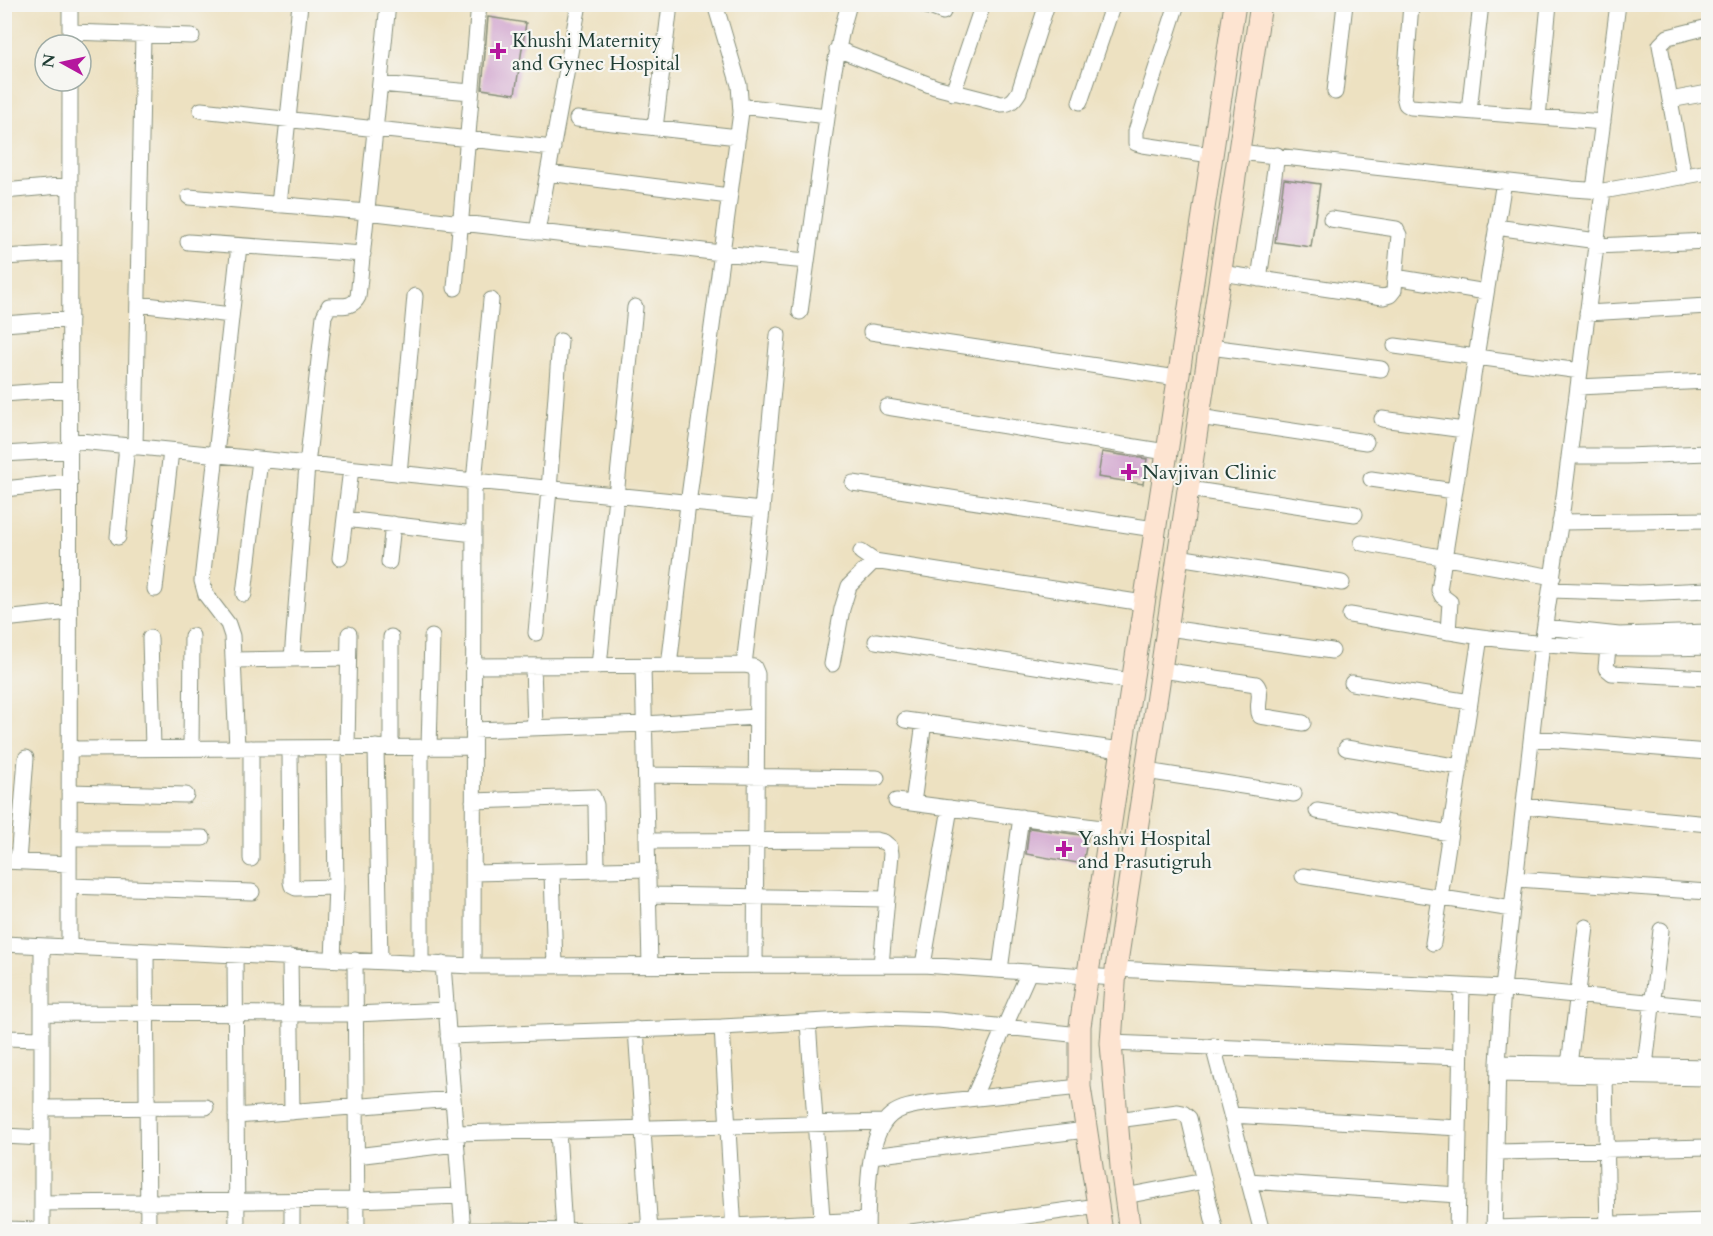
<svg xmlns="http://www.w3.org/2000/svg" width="1713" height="1236" viewBox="0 0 1713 1236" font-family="Cardo,serif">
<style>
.building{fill:#d0a2cd}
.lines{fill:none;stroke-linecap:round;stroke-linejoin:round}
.street-casing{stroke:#868f7a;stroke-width:17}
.secondary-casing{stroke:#868f7a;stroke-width:23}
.street{stroke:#fff;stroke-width:15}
.secondary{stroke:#fde4d1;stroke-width:21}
.poi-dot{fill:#b5179e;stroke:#f6f6f2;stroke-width:2}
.labels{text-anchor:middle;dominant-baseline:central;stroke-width:4.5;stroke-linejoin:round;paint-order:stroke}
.poi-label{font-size:20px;fill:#1f3d34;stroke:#f6f6f2;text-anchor:start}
</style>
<rect width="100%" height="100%" fill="#f6f6f2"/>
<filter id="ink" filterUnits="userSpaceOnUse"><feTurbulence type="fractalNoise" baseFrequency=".0167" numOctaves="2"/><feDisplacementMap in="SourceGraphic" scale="12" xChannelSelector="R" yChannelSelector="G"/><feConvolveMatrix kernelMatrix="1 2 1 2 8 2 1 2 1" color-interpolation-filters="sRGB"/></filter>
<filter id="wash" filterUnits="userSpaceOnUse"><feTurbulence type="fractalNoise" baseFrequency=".008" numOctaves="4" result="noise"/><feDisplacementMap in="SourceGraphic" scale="24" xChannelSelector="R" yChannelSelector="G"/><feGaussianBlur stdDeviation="1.35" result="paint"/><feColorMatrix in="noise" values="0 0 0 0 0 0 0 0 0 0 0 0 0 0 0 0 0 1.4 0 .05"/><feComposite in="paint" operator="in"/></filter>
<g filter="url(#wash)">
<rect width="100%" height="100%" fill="#ede1c1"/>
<g id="blocks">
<path class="building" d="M488,17L526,23L515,94L482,89Z
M1284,179L1320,184L1311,247L1275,242Z
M1102,452L1147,459L1143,484L1098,477Z
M1029,828L1088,836L1083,864L1026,854Z"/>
</g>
</g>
<g filter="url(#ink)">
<use href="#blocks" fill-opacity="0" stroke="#868f7a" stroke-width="1.5"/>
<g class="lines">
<g class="street-casing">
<path id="street" d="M921,4L943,12
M1177,4L1136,131V143L1143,145L1211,155
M1411,4L1404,96L1406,104L1411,107L1603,122
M70,32L192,36
M70,45V4
M837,49L935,87L1001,104C1011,104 1014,100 1019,92L1047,4
M380,84L471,92
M1335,92L1345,4
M953,93L983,4
M1670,100L1708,93
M1080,102L1113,4
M741,106L827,116
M201,110L553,148
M1469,111L1481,4
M1538,117L1549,4
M577,119L738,137
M655,128L669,13
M1239,152L1572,189L1603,191L1708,172
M548,173L729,196
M1684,177L1660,45L1668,37L1708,27
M1594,190L1618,4
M4,191L70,185
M189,197L367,212L721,253L807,261
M279,205L300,4
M1496,227L1597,241
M537,232L579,4
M188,242L363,254
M1596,246L1708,241
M4,257L70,253
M1221,273L1383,297L1390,295L1394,290L1399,235L1396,229L1331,219
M1395,277L1486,292
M1259,279L1277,155
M455,288L479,4
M138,304L231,315
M800,312L833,75L842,29L849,4
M1587,313L1708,306
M4,324L70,319
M871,332L1177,378
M1395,346L1580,371
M1210,347L1381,369
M1578,387L1708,381
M4,394L70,389
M887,407L1166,452
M1199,417L1366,442
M1382,419L1464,430
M70,440L762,510
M135,447L143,34
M4,454L70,450
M1569,456H1626L1708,453
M399,474L415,296
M1371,479L1454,491
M853,483L1154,529
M4,489L70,482
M1189,489L1355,514
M345,519L474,534
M1560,522L1708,520
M118,537L127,446
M1362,543L1553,577
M861,552L874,561L1143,603
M1178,557L1342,583
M340,558L351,469
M389,562L393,524
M155,589L171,451
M1551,590L1639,593L1708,590
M244,594L260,460
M1350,615C1394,622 1437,631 1481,637C1556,647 1632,650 1708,647
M4,619L69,612
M1545,627L1619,635L1708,632
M1168,628L1332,651
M1448,632L1450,602L1442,596L1439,590L1504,181
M536,633L549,490L560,341
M150,638L153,748
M876,641L1131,681
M1608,648L1606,668L1612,673L1708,678
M292,659L307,465L324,316L329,306C341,305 352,309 358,297L388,4
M234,660L348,658
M832,664L842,609L849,586L874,561
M744,665L762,510L778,335
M473,666L744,665L754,667L757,674L755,965
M533,666L535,728
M599,666L635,307
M669,666L688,504L741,112L739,85L715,4
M643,667L650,966
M1162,670L1256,684C1264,693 1255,705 1260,716L1303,723
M1352,683L1470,702
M905,720L1121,750
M473,730L645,724L756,717
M1532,738L1708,752
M347,747L349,634
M376,747L380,961
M391,747V637
M421,747V963
M429,747L432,637
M191,748L192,636
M237,748L232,636L228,624L206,595L202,581L239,246
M290,748L291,882L292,886L296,888L336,887
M1346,748L1460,767
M69,749L473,747
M1146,771L1294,794
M646,775L877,778
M69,792L186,795
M473,801L593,797L596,805L597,871
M896,801L1109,829
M913,803L924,722
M1524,806L1708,824
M1317,811L1450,833
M69,838H203
M647,841L876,840L884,842L890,847L891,854L881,965
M251,859V748
M4,861L69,864
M18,861L26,758
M552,872L555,966
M473,873L648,869
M1303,876L1512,909
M1516,879L1708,892
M69,886L252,892
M649,895L887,899
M1433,943L1480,637
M4,944L473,966L923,965L1115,978
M69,947L70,81
M146,951L148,1232
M235,955L237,1232
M290,957L292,1112
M333,959L336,887L334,748
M355,960L357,1232
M443,964L463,1232
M923,965L950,808
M473,966L474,482L491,300
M1116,969L1503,988L1708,1008
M1000,970L1021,817
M42,1013L355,1014L446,1010
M808,1022L823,1232
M722,1027L734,1232
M636,1029L650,1232
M448,1036L722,1027L879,1018L939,1020L1080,1035
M4,1038L42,1039
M1111,1043L1460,1057
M1213,1046L1262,1232
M1498,1063L1708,1067
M1569,1065L1586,927
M1645,1066L1661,930
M1498,1074L1708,1078
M1605,1076L1608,1232
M973,1098L1029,972
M42,1108L206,1107
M1231,1115L1459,1128
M236,1116L453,1099
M1117,1120L1178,1112L1183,1113L1189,1118L1216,1232
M558,1130L564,1232
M455,1133L884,1122
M4,1136L42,1138
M1496,1152L1708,1147
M356,1156L456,1144
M872,1156L1086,1130
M1248,1181L1458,1195
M1125,1196L1204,1181
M292,1201V1232
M42,1203L357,1200L460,1196
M1494,1228L1708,1221
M4,1229L42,1230
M463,1230L620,1231L867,1220
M42,1232V946
M867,1232C868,1201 865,1136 891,1115C901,1107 917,1105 930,1103L1080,1087
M911,1232L1098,1206
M1457,1232L1462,986
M1494,1232L1498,1063L1503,988L1542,644L1562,512L1603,191"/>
</g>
<g class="secondary-casing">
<path id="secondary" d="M1102,1232L1080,1087V1026L1235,4
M1130,1232L1121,1167L1111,1043L1116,969L1261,4"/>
</g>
<use href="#street" class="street"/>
<use href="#secondary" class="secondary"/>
</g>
</g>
<g class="poi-dot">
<path d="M495 42h6v6h6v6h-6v6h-6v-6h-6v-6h6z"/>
<path d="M1126 463h6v6h6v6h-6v6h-6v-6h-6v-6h6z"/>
<path d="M1061 840h6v6h6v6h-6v6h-6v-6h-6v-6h6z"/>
</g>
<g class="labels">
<g class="poi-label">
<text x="512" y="40">Khushi Maternity<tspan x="512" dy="23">and Gynec Hospital</tspan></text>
<text x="1142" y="472">Navjivan Clinic</text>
<text x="1078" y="838">Yashvi Hospital<tspan x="1078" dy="23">and Prasutigruh</tspan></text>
</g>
</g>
<rect width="1713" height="1236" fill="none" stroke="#f6f6f2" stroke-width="24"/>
<g transform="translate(63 63) rotate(278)"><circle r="28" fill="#f6f6f2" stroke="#a0aca6" stroke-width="1.5"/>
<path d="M0-4.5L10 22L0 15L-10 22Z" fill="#b5179e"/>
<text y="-9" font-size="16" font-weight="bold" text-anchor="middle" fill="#1f3d34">N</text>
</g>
</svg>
